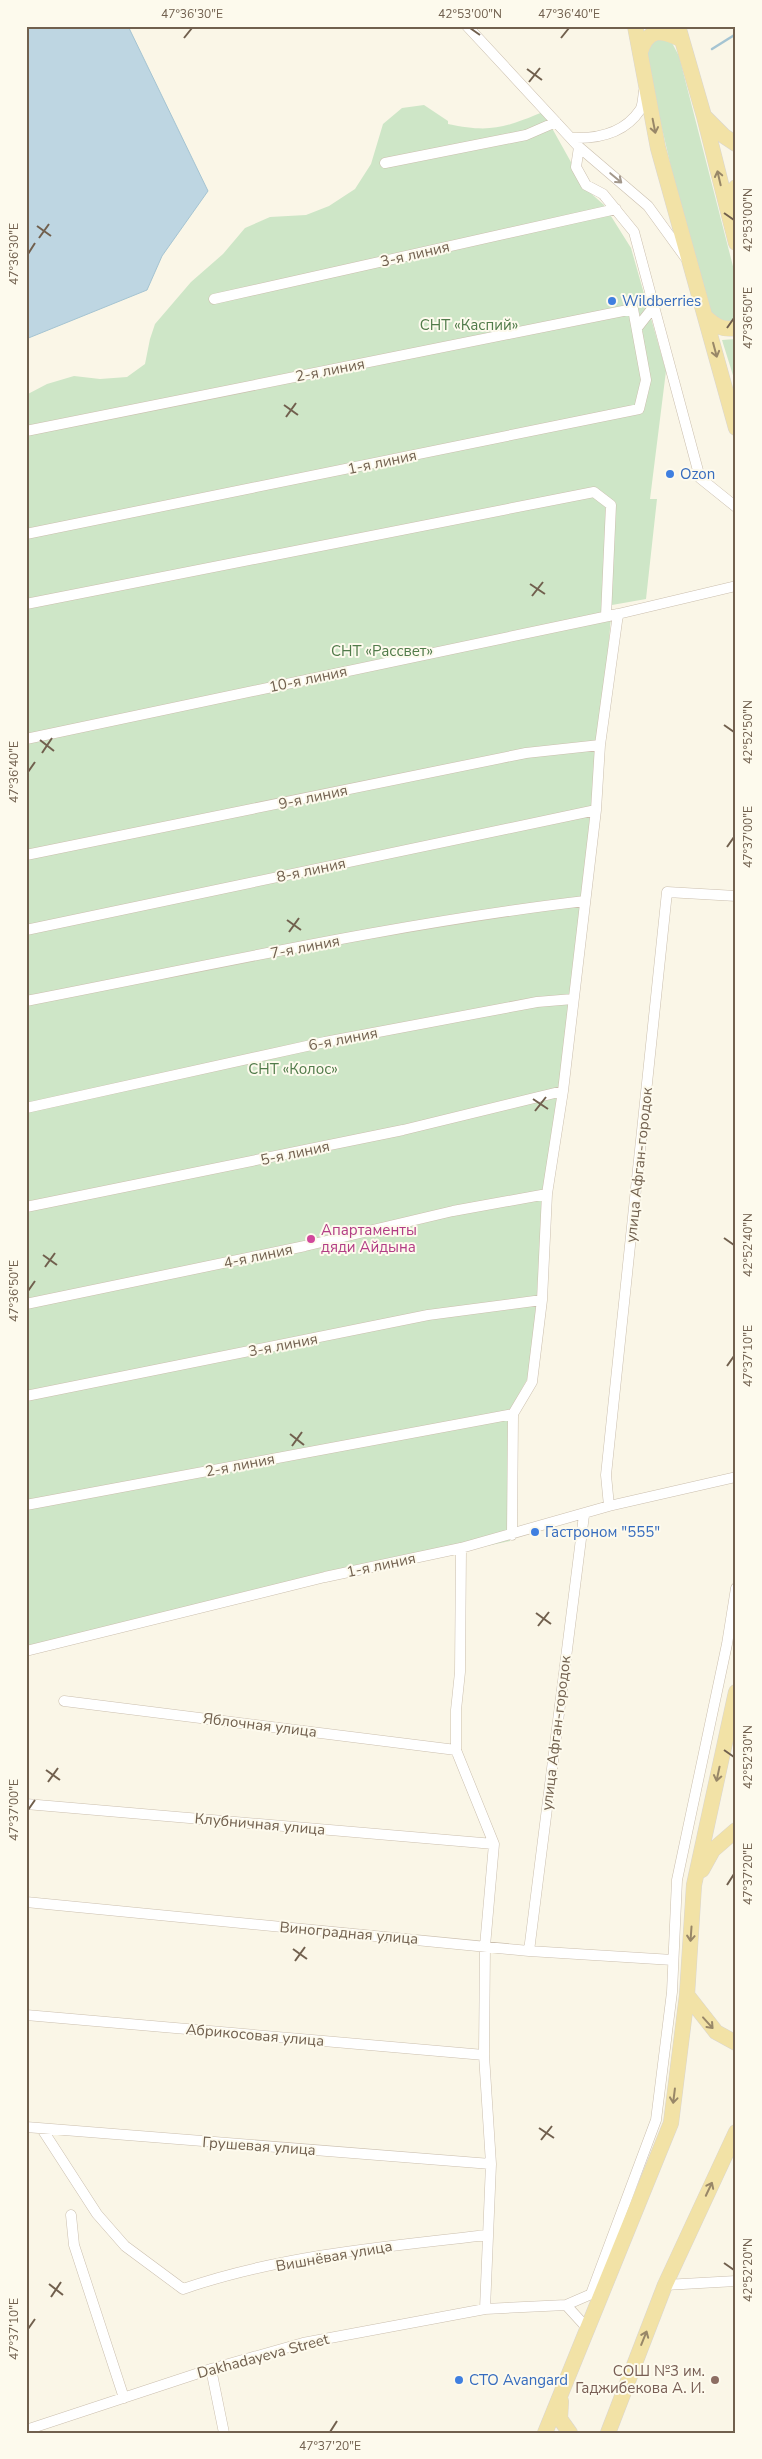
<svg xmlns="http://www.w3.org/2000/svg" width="762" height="2459" viewBox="0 0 762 2459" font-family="'Nunito Sans',sans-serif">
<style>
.green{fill:#cee6c7}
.water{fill:#bed6e2;stroke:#a5c4d2}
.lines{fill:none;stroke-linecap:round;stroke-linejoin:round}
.stream{stroke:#a5c4d2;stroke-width:2.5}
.minor-casing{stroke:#cbbfae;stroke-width:11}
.primary-casing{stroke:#dad6d1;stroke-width:16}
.minor{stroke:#fff;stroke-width:10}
.primary{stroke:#f2e2a6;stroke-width:15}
.oneway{stroke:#988768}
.oneway2{stroke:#a3988c}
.ticks{fill:none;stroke:#71604e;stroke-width:2}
.shop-dot{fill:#3f7fe0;stroke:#fdfaed;stroke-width:2}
.hotel-dot{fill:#d1479c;stroke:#fdfaed;stroke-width:2}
.education-dot{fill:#8d6e63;stroke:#fdfaed;stroke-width:2}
.labels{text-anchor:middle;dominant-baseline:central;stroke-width:4;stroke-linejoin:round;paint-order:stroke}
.street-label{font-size:15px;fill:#71604e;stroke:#fdfaed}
.shop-label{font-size:15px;fill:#366cbe;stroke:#fdfaed;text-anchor:start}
.park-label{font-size:15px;fill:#517b4a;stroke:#fdfaed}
.hotel-label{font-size:15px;fill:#b23c85;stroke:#fdfaed;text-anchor:start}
.education-label{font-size:15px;fill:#785e54;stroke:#fdfaed;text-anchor:end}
.neatline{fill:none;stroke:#71604e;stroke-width:2}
.ticks-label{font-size:12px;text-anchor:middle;fill:#71604e}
</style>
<rect width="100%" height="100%" fill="#faf6e7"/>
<path class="green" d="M659,38L671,41L679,56L736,278V323L712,319L677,193L645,55L647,46Z
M424,105L448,121V124C490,133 504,128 543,112L586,189L604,205L631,248L666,371L650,499H657L646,599L612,605L601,734L597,740L581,915L543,1204L533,1352L529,1376L511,1408L508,1500L510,1541L346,1576L26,1653V395L47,384L74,376L100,379L127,377L145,364L150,339L155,324L191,282L223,254L245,228L270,217L306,215L329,206L355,189L371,164L383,124L402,108Z
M736,339V385L722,340Z"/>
<path class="water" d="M26,26H128L208,191L162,256L147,290L26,339Z"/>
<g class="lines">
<path class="stream" d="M712,49L736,34"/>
<g class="minor-casing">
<path id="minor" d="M467,26L579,147L648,206L685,257
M571,138C597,139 624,134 640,110C643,106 643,97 644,91
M579,147L576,167L586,185L603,194L634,232L700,478L736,507
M385,163L526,135L556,122
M214,299L616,209
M637,328L655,305
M26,431L633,309L646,380L639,409L26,534
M26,604L594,492L611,505L606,616
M26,739L618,614L736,586
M26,855L526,753L600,745
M26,930L596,810
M26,1001C212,965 397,923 585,901
M26,1108L325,1042L537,1002L573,999
M26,1207L403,1130L563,1091
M26,1304L305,1246L453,1211L547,1194
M26,1396L428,1315L542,1300
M26,1505L513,1414
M609,1506L606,1475L667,892L736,896
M512,1535L513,1414L532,1382L542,1300L547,1194L563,1091L596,810L600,745L618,614
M461,1548L460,1672L456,1710V1750L494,1844L485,1946L484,2055L491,2164L485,2309
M26,1651L325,1577L461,1548L609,1506L736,1477
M64,1701L456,1750
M26,1804L494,1844
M26,1902L529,1951L673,1960
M529,1951L584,1515
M26,2015L484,2055
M26,2127L491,2164
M42,2129L97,2214L125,2246L183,2289C277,2256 388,2246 488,2235
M71,2215L74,2245L124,2398
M665,2285L736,2281
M591,2294L656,2120L672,1992L677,1880L727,1644L736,1588
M566,2305L587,2328
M211,2369L224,2433
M26,2430L211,2369L303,2343L485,2309L566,2305L596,2292"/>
</g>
<g class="primary-casing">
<path id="primary" d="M635,26L658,148L736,428
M678,26L704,116L736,243
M640,53C648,28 661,29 682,40
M705,117L724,136L736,144
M730,210L732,193L736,187
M707,318C717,327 723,330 736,328
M702,1870L713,1850L736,1830
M687,1995L716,2032L736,2043
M561,2401L560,2419L570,2433
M545,2433L671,2123L687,1995L694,1885L736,1692
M608,2433L665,2285L736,2132"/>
</g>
<use href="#minor" class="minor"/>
<use href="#primary" class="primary"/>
</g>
<defs><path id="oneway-shaft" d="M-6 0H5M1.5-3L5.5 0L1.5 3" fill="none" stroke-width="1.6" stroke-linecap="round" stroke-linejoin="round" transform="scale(1.25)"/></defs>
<g class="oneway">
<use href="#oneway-shaft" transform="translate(654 126) rotate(79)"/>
<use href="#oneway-shaft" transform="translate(719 178) rotate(-103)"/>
<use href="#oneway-shaft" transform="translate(715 350) rotate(75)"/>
<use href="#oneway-shaft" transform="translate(718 1774) rotate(102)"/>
<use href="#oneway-shaft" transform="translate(691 1934) rotate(94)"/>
<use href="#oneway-shaft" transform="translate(708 2023) rotate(48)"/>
<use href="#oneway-shaft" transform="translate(674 2096) rotate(97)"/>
<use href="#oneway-shaft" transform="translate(709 2189) rotate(-65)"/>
<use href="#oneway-shaft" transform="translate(644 2338) rotate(-68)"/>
</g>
<use class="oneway2" href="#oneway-shaft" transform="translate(616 178) rotate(40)"/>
<path class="ticks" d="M470,28L480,35M184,38L192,28M561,38L569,28M527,69L542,80M529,82L540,68M724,213L734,220M37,226L51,236M39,238L49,224M28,254L35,243M727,328L734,318M284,405L298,415M286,417L296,403M530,584L545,594M532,596L543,582M724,725L734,732M40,740L54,751M42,753L52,738M28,772L35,762M727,847L734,837M287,920L301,930M289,932L299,918M533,1099L548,1109M535,1111L546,1097M724,1238L734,1245M43,1255L57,1265M45,1267L55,1253M28,1291L35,1281M727,1366L734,1356M290,1434L304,1445M292,1446L302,1432M536,1613L551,1624M538,1626L549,1612M724,1750L734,1757M46,1770L60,1780M48,1782L58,1768M28,1810L35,1800M727,1885L734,1874M293,1949L307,1959M295,1961L305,1947M539,2128L554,2138M541,2140L552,2126M724,2263L734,2270M49,2284L63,2295M51,2297L61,2282M28,2329L35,2319M330,2432L337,2421"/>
<g class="shop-dot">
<circle cx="612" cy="301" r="5"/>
<circle cx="670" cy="474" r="5"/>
<circle cx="535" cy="1532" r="5"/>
<circle cx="459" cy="2380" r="5"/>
</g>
<circle class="hotel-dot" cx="311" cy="1239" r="5"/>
<circle class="education-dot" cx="715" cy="2380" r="5"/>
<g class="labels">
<g class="street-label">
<text transform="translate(415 254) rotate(-13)">3-я линия</text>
<text transform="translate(330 370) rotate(-11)">2-я линия</text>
<text transform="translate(382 462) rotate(-12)">1-я линия</text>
<text transform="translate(308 679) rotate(-12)">10-я линия</text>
<text transform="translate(313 797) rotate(-12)">9-я линия</text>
<text transform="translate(311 870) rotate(-12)">8-я линия</text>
<text transform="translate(305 947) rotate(-11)">7-я линия</text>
<text transform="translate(343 1039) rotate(-11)">6-я линия</text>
<text transform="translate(295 1153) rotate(-12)">5-я линия</text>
<text transform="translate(639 1165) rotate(-84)">улица Афган-городок</text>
<text transform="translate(258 1256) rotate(-12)">4-я линия</text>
<text transform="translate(283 1345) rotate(-11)">3-я линия</text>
<text transform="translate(240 1465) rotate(-11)">2-я линия</text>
<text transform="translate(381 1565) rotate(-12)">1-я линия</text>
<text transform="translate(260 1725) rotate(7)">Яблочная улица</text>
<text transform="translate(556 1733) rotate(-83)">улица Афган-городок</text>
<text transform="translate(260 1824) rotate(5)">Клубничная улица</text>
<text transform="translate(349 1933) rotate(5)">Виноградная улица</text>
<text transform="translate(255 2035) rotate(5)">Абрикосовая улица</text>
<text transform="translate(259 2146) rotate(4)">Грушевая улица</text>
<text transform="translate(334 2256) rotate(-10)">Вишнёвая улица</text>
<text transform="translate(263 2356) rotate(-15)">Dakhadayeva Street</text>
</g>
<g class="shop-label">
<text x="622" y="301">Wildberries</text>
<text x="680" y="474">Ozon</text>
<text x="545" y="1532">Гастроном "555"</text>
<text x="469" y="2380">СТО Avangard</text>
</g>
<g class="park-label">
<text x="469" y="325">СНТ «Каспий»</text>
<text x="382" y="651">СНТ «Рассвет»</text>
<text x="293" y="1069">СНТ «Колос»</text>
</g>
<g class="hotel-label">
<text x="321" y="1230">Апартаменты<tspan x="321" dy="17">дяди Айдына</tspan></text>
</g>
<g class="education-label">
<text x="705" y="2371">СОШ №3 им.<tspan x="705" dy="17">Гаджибекова А. И.</tspan></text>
</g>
</g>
<rect width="762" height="2459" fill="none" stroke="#fdfaed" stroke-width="55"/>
<rect x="28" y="28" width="706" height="2404" class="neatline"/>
<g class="ticks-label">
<text x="192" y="18">47°36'30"E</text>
<text x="470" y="18">42°53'00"N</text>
<text x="569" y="18">47°36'40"E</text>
<text transform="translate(748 220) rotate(-90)" y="4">42°53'00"N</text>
<text transform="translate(14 254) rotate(-90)" y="4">47°36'30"E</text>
<text transform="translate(748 318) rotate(-90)" y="4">47°36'50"E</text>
<text transform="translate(748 732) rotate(-90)" y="4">42°52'50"N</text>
<text transform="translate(14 772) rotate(-90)" y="4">47°36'40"E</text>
<text transform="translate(748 837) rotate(-90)" y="4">47°37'00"E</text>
<text transform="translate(748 1245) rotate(-90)" y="4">42°52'40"N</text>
<text transform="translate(14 1291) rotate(-90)" y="4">47°36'50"E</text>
<text transform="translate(748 1356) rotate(-90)" y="4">47°37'10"E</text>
<text transform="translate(748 1757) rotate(-90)" y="4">42°52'30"N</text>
<text transform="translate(14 1810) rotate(-90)" y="4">47°37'00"E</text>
<text transform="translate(748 1874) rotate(-90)" y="4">47°37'20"E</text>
<text transform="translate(748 2270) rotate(-90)" y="4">42°52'20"N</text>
<text transform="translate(14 2329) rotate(-90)" y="4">47°37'10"E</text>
<text x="330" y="2450">47°37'20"E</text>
</g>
</svg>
